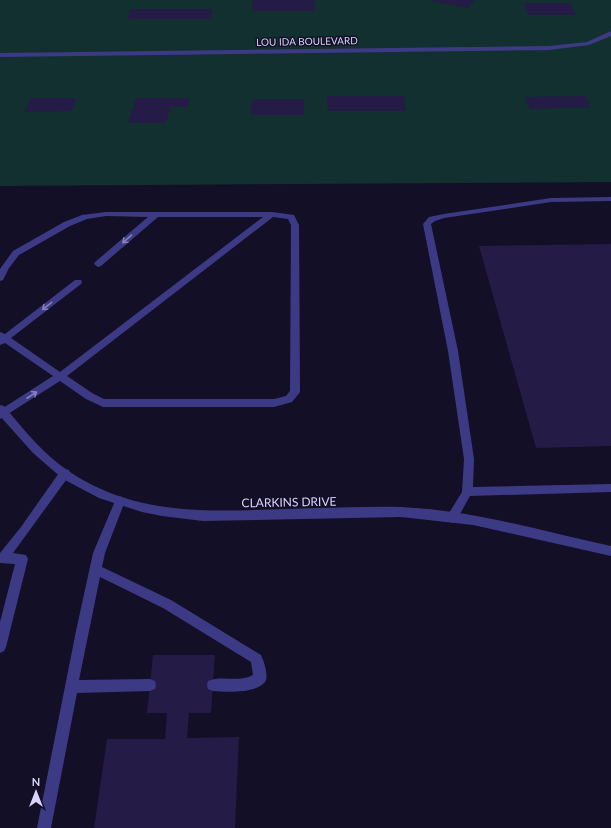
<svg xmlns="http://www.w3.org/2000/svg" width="611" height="828" viewBox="0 0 611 828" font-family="Lato,sans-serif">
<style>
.green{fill:#12302f}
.building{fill:#241b47}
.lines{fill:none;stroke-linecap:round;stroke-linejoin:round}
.service{fill:#3d3a85;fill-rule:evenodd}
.minor{fill:#3d3a85;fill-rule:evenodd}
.oneway{stroke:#837fbc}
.labels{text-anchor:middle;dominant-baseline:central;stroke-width:3;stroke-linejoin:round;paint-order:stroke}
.far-street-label{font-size:10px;fill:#d9d4ff;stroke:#130f26}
.street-label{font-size:12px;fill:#d9d4ff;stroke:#130f26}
</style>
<rect width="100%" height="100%" fill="#130f26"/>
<path class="green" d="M0,0H611V182L0,186Z"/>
<path class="building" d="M253,0H315V11H252Z
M427,0H475L468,8Z
M524,3H570L576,15H528Z
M131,9H212L211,19H127Z
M327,96H404L406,111H328Z
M585,96L591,107L530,109L525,97Z
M31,98H76L72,111L25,112Z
M136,98H190L188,107H170L166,123H128Z
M252,99H304V115H251Z
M611,244V446L536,448L479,246Z
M153,655H215L211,713H189L187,738L239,737L235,828H94L107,739H165L167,713H147Z"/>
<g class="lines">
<path class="service" d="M611,197V201L551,202L444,218L435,221L431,224L458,351L474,459L473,487L611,484V492L470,496L456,521L452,523L448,521L446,518L462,492L464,459L448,351L423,224L429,217L444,214L551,198Z
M106,212H272L294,215L299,225L300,392L292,402L274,407H103L86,399L60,381L0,419V410L53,376L5,343L0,345V332L5,334L75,280H81L82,282L81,284L11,338L60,372L263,217H158L101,266L98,267L94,264L95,262L148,217L106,216L87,219L70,226L19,255L9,268L3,280L0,281V269L13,251L64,222L82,215ZM273,217L288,219L291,225L290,391L286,396L274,399H104L92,393L67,376Z
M65,469L69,470L70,473L69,476L13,553L26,555L28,559L6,647L4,651L0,653V622L15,564L0,563V553L21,527L61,470Z
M120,496L124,498L125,501L105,553L102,567L171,600L261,655C264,661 269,677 265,682C255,694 226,692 213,691L208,689L207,685L208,681C222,675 239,683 253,675L251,662L163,608L100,577L79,680L150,679L155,681L156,685L155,689L150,691L77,693L51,828H37L76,631L93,553L115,501L116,498Z"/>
<path class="minor" d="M611,31V36L589,45L549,50L0,57V53L549,46L587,42Z
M0,405L4,406C24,430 44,455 70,472C127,510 189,512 254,510C303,509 352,506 401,507C472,510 542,531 611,546V556L473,525L401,517L203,521L162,516L142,512L99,498L63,479L33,453L0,416Z"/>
</g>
<defs><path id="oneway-shaft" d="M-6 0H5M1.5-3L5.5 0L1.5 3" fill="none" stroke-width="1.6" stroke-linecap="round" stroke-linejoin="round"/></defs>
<g class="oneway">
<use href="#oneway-shaft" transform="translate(127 239) rotate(139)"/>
<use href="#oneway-shaft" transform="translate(47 306) rotate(142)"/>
<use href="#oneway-shaft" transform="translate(32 395) rotate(-33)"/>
</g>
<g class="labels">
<g class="far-street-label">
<text transform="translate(307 41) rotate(-1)">LOU IDA BOULEVARD</text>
</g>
<g class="street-label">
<text transform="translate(289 502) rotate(-1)">CLARKINS DRIVE</text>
</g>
</g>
<g transform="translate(36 792)" stroke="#130f26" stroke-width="3" paint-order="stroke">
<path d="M0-3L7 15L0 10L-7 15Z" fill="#d9d4ff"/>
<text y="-6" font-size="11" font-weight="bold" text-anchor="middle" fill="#d9d4ff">N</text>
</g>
</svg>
